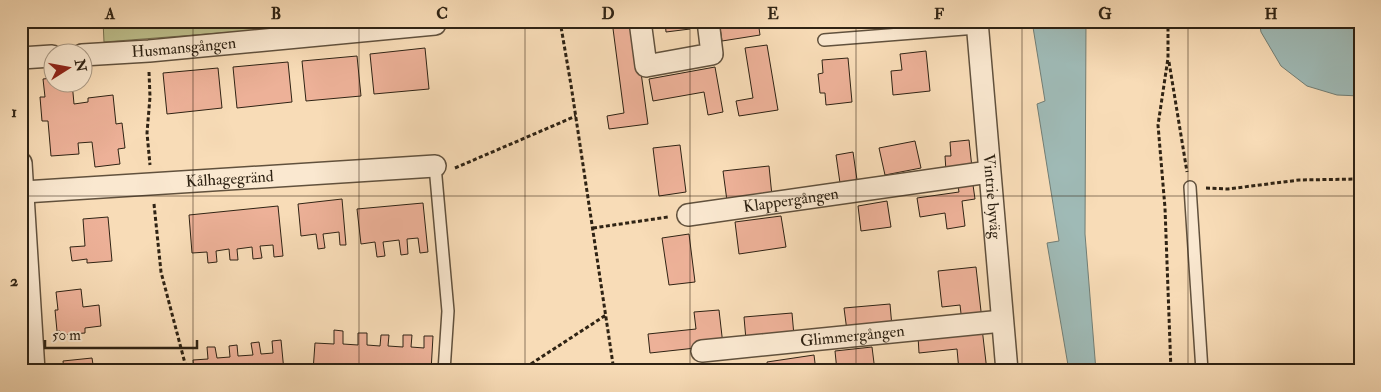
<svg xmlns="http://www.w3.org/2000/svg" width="1381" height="392" viewBox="0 0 1381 392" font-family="'IM FELL Double Pica',serif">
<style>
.green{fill:#bec08d;stroke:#767250}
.water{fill:#9fbab6;stroke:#727e75}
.building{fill:#edb198;stroke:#2f2314}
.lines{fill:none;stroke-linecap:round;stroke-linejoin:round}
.lane-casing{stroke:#61513d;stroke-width:14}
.street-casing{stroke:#61513d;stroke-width:24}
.path{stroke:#2f2314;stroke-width:3;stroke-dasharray:4 2.5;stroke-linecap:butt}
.lane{stroke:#fae8d0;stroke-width:11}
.street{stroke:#fae8d0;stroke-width:21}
.grid{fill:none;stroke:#2f2314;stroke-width:1;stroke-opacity:0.55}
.labels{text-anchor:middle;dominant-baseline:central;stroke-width:4.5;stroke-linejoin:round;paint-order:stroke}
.street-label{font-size:16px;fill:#2f2314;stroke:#fae8d0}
.neatline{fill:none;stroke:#2f2314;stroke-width:2}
.grid-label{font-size:16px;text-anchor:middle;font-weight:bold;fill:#2f2314}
</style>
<rect width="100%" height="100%" fill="#f8dcb7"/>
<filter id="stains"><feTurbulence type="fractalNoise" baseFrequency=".004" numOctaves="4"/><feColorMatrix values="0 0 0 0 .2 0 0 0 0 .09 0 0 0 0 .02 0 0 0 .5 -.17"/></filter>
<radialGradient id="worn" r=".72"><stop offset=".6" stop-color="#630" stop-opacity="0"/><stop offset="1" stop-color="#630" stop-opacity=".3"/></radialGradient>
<path class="green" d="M103,21H375L104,42Z"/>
<path class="water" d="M1032,21H1086L1085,234L1096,371H1069L1047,243L1059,241L1037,104L1045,101Z
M1259,21H1360V96L1337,95L1307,86L1281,66L1261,32Z"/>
<path class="building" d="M612,21H634L648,124L609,129L607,116L624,113Z
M665,21H689L690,29L666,32Z
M719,21H742V23L758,21L760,35L722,41Z
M901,21H920L921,29L901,31Z
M767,45L778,110L739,116L736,101L753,98L745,48Z
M425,48L429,89L374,94L370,54Z
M926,51L930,91L893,95L891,71L902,70L900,54Z
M357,56L361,96L306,101L302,61Z
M848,58L852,102L826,105L825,93H820L818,74L823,73L822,60Z
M288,62L292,102L237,108L233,67Z
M715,67L723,112L708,115L704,92L653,101L649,79Z
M218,68L222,108L167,114L163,73Z
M52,78V82H72L74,104L88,102V98L113,95L116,124L122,123L125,148L118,149L120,164L95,167L92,142L78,143L79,154L51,156L48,121H42L40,97H45L43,79Z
M969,140L972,168L946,171L945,156H951L950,142Z
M915,141L921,168L885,175L879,148Z
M680,145L686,192L659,196L653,148Z
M853,152L858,187L841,190L836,155Z
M769,166L772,196L727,201L723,171Z
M972,178L975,199L962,201L965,226L947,229L945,213L920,217L917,198L959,192L957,180Z
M342,199L346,245H340L339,232L323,234L325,248L318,249L316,234L301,236L298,204Z
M887,201L891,227L861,231L858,206Z
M423,203L428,252L420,253L418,238L407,239L408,254L401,255L399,240L383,242L385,256L377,257L375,242L361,244L357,209Z
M278,206L283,256L274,257L273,245L260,246L262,258L253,259L252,247L237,249L238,260H230L229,249L216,251L217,262L208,263L207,252L192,253L189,215Z
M781,216L786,247L739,254L735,222Z
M108,217L112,261L87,263V259L72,261L70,247L85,246L83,219Z
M689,234L695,282L669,285L662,238Z
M976,267L982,320L962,322L960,305L942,307L938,271Z
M81,289L83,307L99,305L101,326L85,328V333L60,335V331H57L55,310H58L56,292Z
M890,304L892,327L847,331L844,308Z
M719,310L723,345L650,353L648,334L696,329L694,312Z
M792,313L794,336L746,340L744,317Z
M982,328L987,371H959L957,349L919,353L918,336Z
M334,330L343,331V344L358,345V333H367V345L380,346L381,335H389L388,346L403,347V335H412L411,347L424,348V336H433L431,371H313L315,343L334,344Z
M281,340L284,371H194L193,360L208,359L207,347H215L217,358L230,357L229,346L237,345L238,356L253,355L251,343L259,342L261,354L273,353L272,341Z
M872,347L875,371H837L835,351Z
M814,355L816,371H768L767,362Z
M92,358L94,371H64L63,361Z"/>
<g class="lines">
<g class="lane-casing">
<path id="lane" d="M824,40L977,28
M435,166L448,311L444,371
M1190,187L1202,371"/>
</g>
<g class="street-casing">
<g id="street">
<path d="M640,21L646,66L712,54L708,21"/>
<path id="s1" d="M977,21L1007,371"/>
<path id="s2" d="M82,55L149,51L435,24"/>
<path d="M21,58L52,56"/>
<path d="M21,163L34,371"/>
<path id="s3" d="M24,192L435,166"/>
<path id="s4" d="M688,215L989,172"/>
<path id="s5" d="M702,351L1002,321"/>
</g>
</g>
<path class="path" d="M560,21L571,85L614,371
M1168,21V58L1158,125L1165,208L1171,371
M1169,62L1187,172
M149,72L150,97L147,133L150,165
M455,168L576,116
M1206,188L1228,189L1299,180L1360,179
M154,204L161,272L187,371
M593,228L668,217
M520,371L606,315"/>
<use href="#lane" class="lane"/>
<use href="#street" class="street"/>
</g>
<path class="grid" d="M193,21V371M359,21V371M525,21V371M690,21V371M856,21V371M1022,21V371M1188,21V371M21,196H1360"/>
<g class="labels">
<g class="street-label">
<text stroke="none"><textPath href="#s2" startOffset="102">Husmansgången</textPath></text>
<text stroke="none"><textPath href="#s3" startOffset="206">Kålhagegränd</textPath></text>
<text stroke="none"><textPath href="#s1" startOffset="176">Vintrie byväg</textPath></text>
<text stroke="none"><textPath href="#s4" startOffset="104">Klappergången</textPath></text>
<text stroke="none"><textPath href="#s5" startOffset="151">Glimmergången</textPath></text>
</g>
</g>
<rect width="1381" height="392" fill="none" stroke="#f8dcb7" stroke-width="55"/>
<g transform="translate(68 68) rotate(79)"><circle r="24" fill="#fae8d0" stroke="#a99985"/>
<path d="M0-4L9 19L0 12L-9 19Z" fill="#8f2418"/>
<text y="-8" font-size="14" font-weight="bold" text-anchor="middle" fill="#2f2314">N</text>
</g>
<path d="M45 340v8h152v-8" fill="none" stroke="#2f2314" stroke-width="2.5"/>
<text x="52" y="340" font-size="15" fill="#2f2314" stroke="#fae8d0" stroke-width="4" paint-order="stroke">50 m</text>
<rect x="28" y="28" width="1326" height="336" class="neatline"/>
<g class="grid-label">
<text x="110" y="19">A</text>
<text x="276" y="19">B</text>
<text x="442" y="19">C</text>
<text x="608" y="19">D</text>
<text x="773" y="19">E</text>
<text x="939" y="19">F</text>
<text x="1105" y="19">G</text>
<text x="1271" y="19">H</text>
<text x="14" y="117">1</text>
<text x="14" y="286">2</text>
</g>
<rect width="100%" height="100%" filter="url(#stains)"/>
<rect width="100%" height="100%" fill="url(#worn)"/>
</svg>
